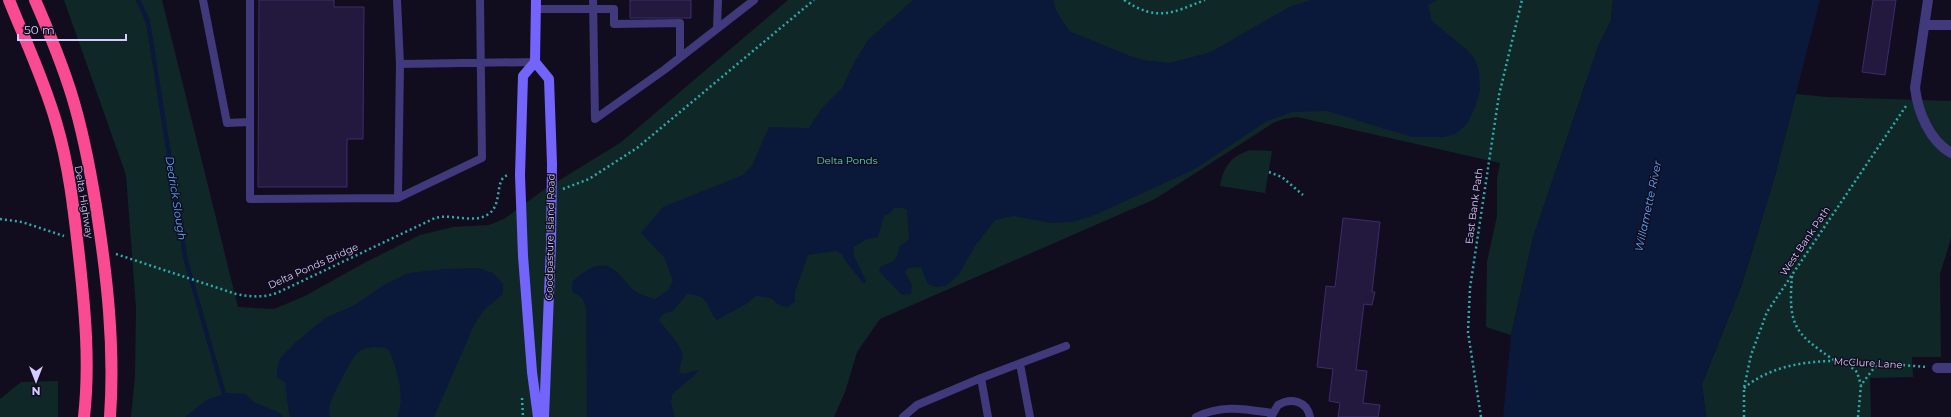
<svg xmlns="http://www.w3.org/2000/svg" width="1951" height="417" viewBox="0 0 1951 417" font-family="Montserrat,sans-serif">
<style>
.green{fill:#102728}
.water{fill:#0a183a}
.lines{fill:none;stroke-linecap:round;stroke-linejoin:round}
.stream{stroke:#0a183a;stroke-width:4.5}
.building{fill:#23193f;stroke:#3c2c6a}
.path{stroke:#30abac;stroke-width:2.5;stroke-dasharray:2 3;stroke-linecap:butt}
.lane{stroke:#40397c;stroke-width:8}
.street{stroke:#40397c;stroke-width:10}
.secondary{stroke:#7365fb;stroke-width:10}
.highway{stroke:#fa4a92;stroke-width:12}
.labels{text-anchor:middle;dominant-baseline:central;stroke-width:3;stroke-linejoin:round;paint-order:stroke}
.park-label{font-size:10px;fill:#5adbc4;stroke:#110d1e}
.street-label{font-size:10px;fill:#d4cbfe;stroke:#110d1e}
.water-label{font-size:11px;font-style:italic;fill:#5ca6fb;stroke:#110d1e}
</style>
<rect width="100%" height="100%" fill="#110d1e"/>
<path class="green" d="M64,0H162L238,307L274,309L305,296L364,263L420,235L453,227L489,225L504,219L545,189L620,143L788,0H1613L1611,21L1599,44L1533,238L1511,335L1486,327L1487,262L1497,216V179L1500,163L1297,117L1283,119L1273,123L1155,199L880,319L857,352L845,392L834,417H131L135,376L136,308L126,175Z
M1796,94L1827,97L1951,101V238L1940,274L1941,357H1912L1913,377L1870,378L1871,417H1706L1702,384L1742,284L1774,179Z
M1250,150L1272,151L1265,193L1220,186C1223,167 1231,156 1250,150Z
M58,381V417H0V399L21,382Z"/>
<path class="water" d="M913,0H1053L1056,10L1069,31L1130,56L1143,60L1170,63L1211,52L1289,7L1311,0H1437L1428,5L1432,21L1467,50L1474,58L1479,71L1480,90L1475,107L1467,124L1455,134L1444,137H1412L1327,111L1292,112L1267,121L1195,169L1095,215L1072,222L1051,223L1013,216L995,220L975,246L959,274L946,286L936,287L928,284L921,267L908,268L905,272L912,285L911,294L902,295L879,271L881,266C893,263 898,259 899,247L909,239L907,210L902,208H894L889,214L884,216L878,237L867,239L854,247V256L866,281L864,284L844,259L842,254L836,251L808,255L795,292V302L787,307L779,305L771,298L756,296L746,304L717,320C704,308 713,296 687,294L672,312C666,312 661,314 659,320L678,344L683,354L679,372L682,374L698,370L694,376L672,394L671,403L675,417H587L586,307L582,298L572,291V282C582,273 598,259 613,269C621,274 627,285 635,291C641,295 649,297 655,299L668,290L673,281L664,257L641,233L663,207L743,175L752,166L769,127L809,128L822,108L842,88L855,61L868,40Z
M1613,0H1820L1774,179L1742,284L1702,384L1706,417H1503L1511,335L1533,238L1599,44L1611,21Z
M479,268L493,273L503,284V294L484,310L474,325L434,417H397C406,399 397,366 388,349C377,346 368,346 358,352C353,356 333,394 331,401C329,406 329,412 330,417H290C287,405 287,394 285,382L277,378V370L280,358L297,341L325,318L355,305L382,286L408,273L444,269Z
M228,393L246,394L254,402L278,412L283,417H185L208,399Z"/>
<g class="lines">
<path class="stream" d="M138,0L148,22L186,261L224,394"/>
</g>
<path class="building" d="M259,0H334V7H364L363,139H347V187H258Z
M630,0H691V18H630Z
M1873,0H1896L1885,75L1862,72Z
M1343,218L1380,222L1372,292H1375L1372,305L1364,304L1356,370L1367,371L1363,403L1380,405L1378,417H1338L1340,403L1329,401L1333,369L1317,367L1326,286L1335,287Z"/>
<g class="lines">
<path class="path" d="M1124,0C1157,22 1172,13 1205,0
M1269,172L1282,177L1303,195
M563,189L589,179L637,148L814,0
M0,219L22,222L64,236
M116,254L236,294C251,297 265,298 279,292L435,218C453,213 475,225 490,213C503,202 494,177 509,175
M1792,276C1788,325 1794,333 1834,360
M1844,361L1857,372L1861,385
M1744,388C1792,348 1869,363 1927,367
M522,398L523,417
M1481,417L1468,332L1470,288L1499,95L1522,0
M1744,417V388L1751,355L1767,312L1906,106
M1858,417L1861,385L1877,364"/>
<path class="lane" d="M203,0L227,123L250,122
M250,0V199L398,198L400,64
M397,0L400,64L535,62
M593,0L595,119L664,70L754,0
M536,9H614V24L680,23V57
M717,28L718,0
M398,198L482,158L480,0
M1020,364L1030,417
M981,378L1066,346
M903,417L917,405L981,378L988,417
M1196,417C1222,404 1245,409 1272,413
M1271,417L1278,405C1291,397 1307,401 1310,417"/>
<path class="street" d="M1928,0L1915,88C1918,112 1929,140 1951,153
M1925,25H1951
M1937,368H1951"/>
<path class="secondary" d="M536,0L535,62L523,76L520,175L523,256L532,372L538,417
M535,62L549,79L552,164L551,245L544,417"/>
<path class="highway" d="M9,0C25,40 44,80 56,122C69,165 74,211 79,256C85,310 90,363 84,417
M35,0C49,32 62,63 72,96C83,132 90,169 96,206C107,276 115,346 110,417"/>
</g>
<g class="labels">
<g class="park-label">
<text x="847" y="160">Delta Ponds</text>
</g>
<g class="street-label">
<text transform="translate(84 202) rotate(81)">Delta Highway</text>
<text transform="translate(1474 206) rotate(-82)">East Bank Path</text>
<text transform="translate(550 237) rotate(-89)">Goodpasture Island Road</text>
<text transform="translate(1805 241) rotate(-56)">West Bank Path</text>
<text transform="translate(313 266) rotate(-24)">Delta Ponds Bridge</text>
<text transform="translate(1868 363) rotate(3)">McClure Lane</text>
</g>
<g class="water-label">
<text transform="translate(176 198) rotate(81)">Dedrick Slough</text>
<text transform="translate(1648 206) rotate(-78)">Willamette River</text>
</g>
</g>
<g transform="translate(36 381) rotate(180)" stroke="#110d1e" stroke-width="3" paint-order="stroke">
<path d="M0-3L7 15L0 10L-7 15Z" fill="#d4cbfe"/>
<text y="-6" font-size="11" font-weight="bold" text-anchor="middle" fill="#d4cbfe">N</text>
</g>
<path d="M18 34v6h108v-6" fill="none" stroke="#d4cbfe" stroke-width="2"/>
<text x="24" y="34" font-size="12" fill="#d4cbfe" stroke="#110d1e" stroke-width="3" paint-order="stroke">50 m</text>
</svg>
